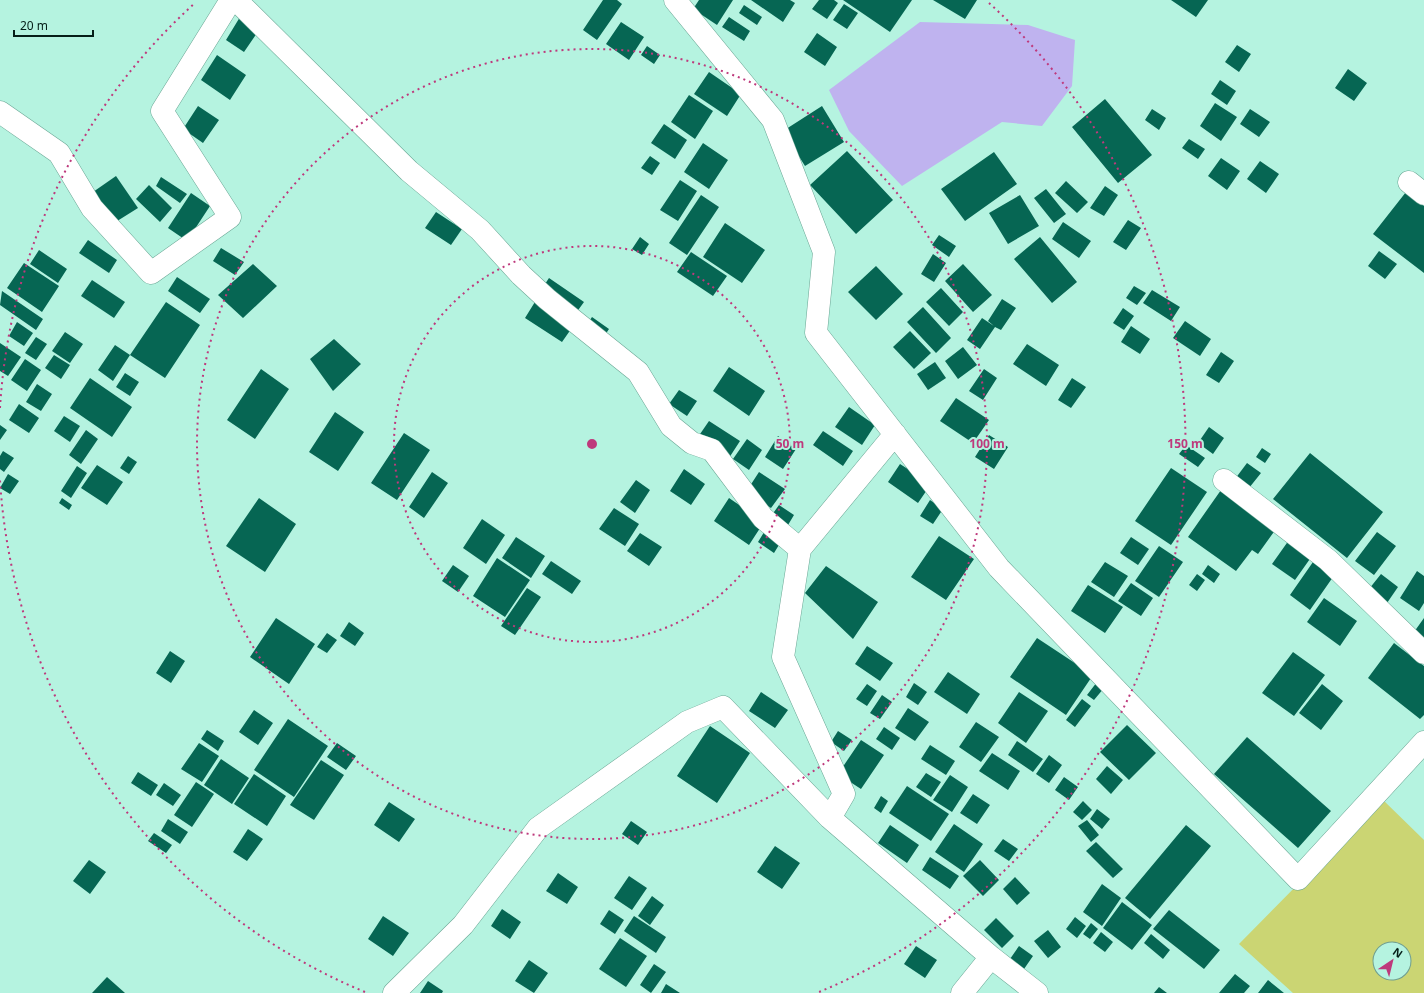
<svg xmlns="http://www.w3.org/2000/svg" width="1424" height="993" viewBox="0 0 1424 993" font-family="'Noto Sans',sans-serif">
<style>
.green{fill:#cbd573;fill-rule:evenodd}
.water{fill:#bfb3ef}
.building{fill:#066653}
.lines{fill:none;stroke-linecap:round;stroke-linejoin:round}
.minor-casing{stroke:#6aa694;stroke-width:23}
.minor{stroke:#fff;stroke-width:22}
.ring{fill:none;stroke:#be397c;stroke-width:2;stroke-dasharray:2 4}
.centre{fill:#be397c;stroke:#b5f3e0;stroke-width:2}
.ring-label{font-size:12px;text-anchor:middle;font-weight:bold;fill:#be397c;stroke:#b5f3e0;stroke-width:4;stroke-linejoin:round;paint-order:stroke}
</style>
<rect width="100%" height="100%" fill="#b5f3e0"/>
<path class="green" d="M1382,799L1424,840V993H1293L1239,944ZM1380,949H1404V973H1380Z"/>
<path class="water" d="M920,22L1028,25L1075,40L1072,86L1042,126L1002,122L902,186L849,131L829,90Z"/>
<path class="building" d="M603,0H617L622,4L597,40L583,30Z
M699,0H733L717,25L693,9Z
M751,0H790L795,3L783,22Z
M819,0H834L838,3L827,19L812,9Z
M843,0H912L890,32Z
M933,0H977L965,19Z
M1171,0H1208L1196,17Z
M844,4L858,13L847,29L833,20Z
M744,5L762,17L757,25L739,13Z
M240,17L259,30L244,52L226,40Z
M729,17L750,31L744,41L722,27Z
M621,22L644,37L629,60L606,44Z
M817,33L837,47L825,66L804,52Z
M1237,45L1251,54L1239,72L1225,62Z
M647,46L660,55L654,64L641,55Z
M217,55L246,75L230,100L201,80Z
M1348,69L1367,83L1354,101L1335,88Z
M709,72L741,94L727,116L694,94Z
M1220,80L1236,91L1227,105L1211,94Z
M689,95L713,111L695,139L671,122Z
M1105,99L1152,155L1118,183L1072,127Z
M1215,103L1237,117L1221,141L1200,126Z
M198,106L219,120L203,143L183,129Z
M822,106L844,142L805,166L783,131Z
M1152,109L1166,118L1159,130L1145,120Z
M1250,109L1270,122L1259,137L1240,124Z
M664,124L687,140L675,159L651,143Z
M1189,139L1205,149L1198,159L1182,148Z
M703,143L728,160L709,189L684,172Z
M847,151L893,200L856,234L810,185Z
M994,152L1017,184L965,221L941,189Z
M650,156L660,163L652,175L641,168Z
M1221,158L1240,171L1227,190L1208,176Z
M1260,161L1279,174L1266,193L1247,179Z
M116,176L138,208L114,223L93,192Z
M161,177L187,194L180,203L156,186Z
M680,180L697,191L678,221L660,210Z
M1066,181L1088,202L1077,213L1055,193Z
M149,185L172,208L160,222L136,199Z
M1105,186L1118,195L1104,216L1090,208Z
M1046,189L1066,214L1054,223L1034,198Z
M1406,192L1424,206V273L1373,234Z
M191,193L210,206L187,241L168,228Z
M701,195L719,207L687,255L669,243Z
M1020,195L1039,226L1008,244L989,213Z
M436,212L462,229L451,245L425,228Z
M1128,220L1141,228L1126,250L1113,242Z
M1063,222L1091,241L1079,258L1052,239Z
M725,223L765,250L742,283L703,257Z
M939,235L956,246L949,257L932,245Z
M640,237L649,244L642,255L632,249Z
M1040,237L1077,282L1052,303L1014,259Z
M88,240L117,260L109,273L79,253Z
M221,248L244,262L235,275L213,261Z
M39,250L67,269L58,283L30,264Z
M1379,251L1397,264L1385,279L1368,266Z
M691,252L727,276L713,296L677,272Z
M933,254L946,263L934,282L921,274Z
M24,263L59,286L42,312L7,288Z
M253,264L277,286L243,318L218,295Z
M963,264L992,295L973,312L945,281Z
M876,266L903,294L876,320L848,292Z
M177,277L210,299L200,313L168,291Z
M549,278L584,302L576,313L541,290Z
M92,280L125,302L114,318L81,296Z
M1134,286L1146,293L1137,305L1126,298Z
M941,288L963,312L949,326L926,302Z
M1152,290L1180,307L1171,321L1143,303Z
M2,291L43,319L36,330L0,305Z
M538,297L576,322L562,342L525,318Z
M1002,299L1016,308L1001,330L995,327L980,349L967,340L982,318L994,326L988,321Z
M166,302L200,325L165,378L130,355L113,381L98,370L115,345L130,355Z
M923,307L951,338L936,353L907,322Z
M1123,308L1134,316L1124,330L1113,323Z
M592,317L609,329L603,338L586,326Z
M1185,321L1211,339L1200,356L1173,338Z
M17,322L33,333L24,346L9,336Z
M1131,326L1150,339L1140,354L1121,342Z
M910,331L931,353L914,369L893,347Z
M65,332L83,344L70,363L52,351Z
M36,337L47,344L36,360L25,353Z
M334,339L361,364L333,391L310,359Z
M0,343L21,357L8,376L0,371Z
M1027,344L1059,365L1046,386L1013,364Z
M963,347L977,365L958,379L945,361Z
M1221,352L1234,361L1219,383L1206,375Z
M54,355L70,365L61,379L45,368Z
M25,359L41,370L27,391L11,380Z
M935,362L946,378L928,390L917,374Z
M729,367L765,391L749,416L713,391Z
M261,369L289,389L255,439L227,420Z
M984,369L997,378L983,400L969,391Z
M125,373L139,382L130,396L116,387Z
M90,378L132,407L112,437L70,408Z
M1072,378L1086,387L1071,408L1058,400Z
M37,384L52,394L41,411L26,402Z
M679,390L697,401L687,416L669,404Z
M956,398L989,420L973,443L940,421Z
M19,404L39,418L29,433L9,420Z
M849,407L875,425L862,445L835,427Z
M335,412L364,432L338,471L309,452Z
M64,416L80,426L70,442L54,431Z
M709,421L740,441L729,458L698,437Z
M0,425L7,430L0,440Z
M1209,427L1224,438L1213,454L1198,443Z
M86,430L98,439L81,464L69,455Z
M823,431L853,451L843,466L813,445Z
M404,433L430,450L397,500L371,483Z
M989,435L1008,447L994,469L975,457Z
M778,436L796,449L783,469L765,457Z
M747,439L762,450L749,470L733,459Z
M1186,445L1205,458L1198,467L1179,454Z
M1262,448L1271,454L1265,463L1256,457Z
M3,451L14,458L4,472L0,469V456Z
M1310,453L1383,512L1347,558L1273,499Z
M128,456L137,462L129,474L120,468Z
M1247,463L1261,473L1249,488L1235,479Z
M900,464L931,484L918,503L888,482Z
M97,465L123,482L107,505L81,488Z
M77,466L87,473L71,498L61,491Z
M1171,468L1207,492L1171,545L1135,521Z
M684,469L705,484L691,505L670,491Z
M432,472L448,483L424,518L409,507Z
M759,472L785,489L771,508L746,492Z
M8,474L19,481L10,494L0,488Z
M636,480L650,490L635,513L620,502Z
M1221,490L1276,529L1258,554L1252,550L1236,571L1188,537Z
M62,498L72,505L69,510L59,503Z
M259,498L296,524L265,572L226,546Z
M729,498L764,522L749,545L714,521Z
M930,500L943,509L933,524L920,516Z
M779,505L794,515L785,530L769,519Z
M614,508L639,524L625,546L599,529Z
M482,519L505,535L486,564L463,548Z
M766,529L782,540L774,553L758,542Z
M1377,532L1396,546L1374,575L1355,561Z
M640,533L662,547L649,566L627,551Z
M939,536L974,559L946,600L911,577Z
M516,537L545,556L531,578L502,558Z
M1131,537L1149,549L1138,565L1120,553Z
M1289,540L1312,556L1295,580L1272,564Z
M1159,546L1183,562L1159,597L1135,581Z
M497,558L530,580L505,617L473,596Z
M551,561L581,581L572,594L542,574Z
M1105,562L1128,576L1114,597L1091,582Z
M1313,562L1333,577L1310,610L1290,595Z
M453,565L469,576L458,592L442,581Z
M1208,565L1220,574L1214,583L1202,574Z
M826,566L878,602L853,639L805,593Z
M1417,571L1424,576V603L1419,611L1400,598Z
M1197,574L1205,580L1197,591L1189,585Z
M1381,574L1398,587L1387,603L1369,589Z
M1131,583L1153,598L1141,616L1118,601Z
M1088,585L1123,607L1105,633L1071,611Z
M527,588L541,597L515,635L501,626Z
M1324,598L1357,621L1340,646L1307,622Z
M276,618L315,644L289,684L250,657Z
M1424,618V640L1414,632Z
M349,622L364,633L355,646L340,636Z
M327,633L337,640L327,653L317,647Z
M1037,638L1093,675L1066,715L1010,677Z
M1394,643L1424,666V715L1420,719L1368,678Z
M867,646L893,663L880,681L855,664Z
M170,651L185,661L171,683L156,673Z
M1293,652L1325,675L1294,716L1262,693Z
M948,672L980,694L967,714L934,692Z
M1097,682L1104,688L1094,700L1087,695Z
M914,683L927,692L918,705L906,697Z
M867,684L877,691L867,706L856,699Z
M1322,684L1343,701L1321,730L1299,713Z
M761,692L788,710L775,728L749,711Z
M1019,692L1048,711L1026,743L998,723Z
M882,695L892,702L880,719L870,713Z
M1082,699L1091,706L1075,727L1066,720Z
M908,708L929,722L915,741L895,728Z
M254,710L273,723L258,745L239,732Z
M288,719L328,746L294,797L254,770Z
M976,722L999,737L981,762L959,747Z
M1127,725L1156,753L1129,780L1100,752Z
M710,726L750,753L717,803L677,776Z
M884,727L900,738L892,750L876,739Z
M207,730L224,741L218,751L201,739Z
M838,731L852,740L844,751L831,742Z
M1247,737L1331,811L1298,848L1214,774Z
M861,740L884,755L861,789L838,774Z
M1017,741L1043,759L1033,772L1008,755Z
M199,743L219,756L202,782L181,769Z
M337,743L356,756L346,770L327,757Z
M930,745L955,761L946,775L921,759Z
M992,753L1020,771L1008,790L979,771Z
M1049,755L1062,765L1049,783L1036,774Z
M221,759L249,778L232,804L204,785Z
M321,760L344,775L314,820L290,805Z
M1107,766L1123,780L1111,794L1096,779Z
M138,772L158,785L151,796L131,783Z
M926,773L941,782L931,797L916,787Z
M254,774L286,796L267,826L234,804Z
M950,775L968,787L952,812L933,800Z
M1064,777L1078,787L1069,800L1055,790Z
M196,782L214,794L192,827L174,815Z
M164,783L181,795L173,806L156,795Z
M907,786L949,814L931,841L889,813Z
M973,794L990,805L977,824L960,813Z
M881,796L888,801L881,813L874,808Z
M1083,801L1092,810L1082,820L1073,812Z
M389,802L415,819L399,842L374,825Z
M1097,809L1110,819L1102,829L1090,819Z
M168,819L188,832L180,844L161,831Z
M1087,820L1099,835L1091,842L1078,826Z
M631,821L647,832L638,845L622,834Z
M954,824L983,844L964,872L935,852Z
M890,825L919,845L907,863L878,843Z
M1186,825L1211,846L1150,919L1125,898Z
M248,829L263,839L247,861L233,852Z
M154,833L172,845L166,853L148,841Z
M1003,839L1018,849L1009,861L994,851Z
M1096,842L1123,869L1113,878L1086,851Z
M775,846L800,863L782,889L757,872Z
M930,857L959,876L950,889L922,870Z
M89,860L106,872L90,894L73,881Z
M980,860L999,880L983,896L963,876Z
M558,873L578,887L567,904L546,891Z
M629,876L647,888L632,910L614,898Z
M1015,877L1030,893L1017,905L1003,889Z
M1102,884L1121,898L1102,926L1083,912Z
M652,896L664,905L650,925L638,916Z
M1122,902L1152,925L1132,950L1103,928Z
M502,909L521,922L510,939L491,926Z
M609,910L624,920L615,934L600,924Z
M1169,910L1220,950L1204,969L1153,929Z
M383,916L409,933L393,956L368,939Z
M634,916L666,937L656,953L624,931Z
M1075,917L1086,926L1077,938L1066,929Z
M996,918L1014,936L1002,948L984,930Z
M1091,923L1098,929L1090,939L1083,934Z
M1048,930L1061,947L1048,958L1034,941Z
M1101,932L1113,942L1105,952L1093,943Z
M1151,934L1170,950L1163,959L1144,943Z
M620,938L647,956L626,987L599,969Z
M916,946L937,960L925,978L904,964Z
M1019,946L1033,956L1024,969L1010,959Z
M529,960L548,973L534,993L515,981Z
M654,964L666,972L651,993L640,985Z
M1235,974L1250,986L1244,993H1219Z
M107,977L125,993H92Z
M1268,980L1284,993H1258Z
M428,981L443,991L442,993H420Z
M666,984L680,993H661Z
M1159,987L1167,993H1154Z"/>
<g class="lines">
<g class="minor-casing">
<path id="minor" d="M236,0L409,171L480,230L521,275L547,299L638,372L671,426L692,443L712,450L763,518L800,549L783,657L844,794L830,818
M675,0L773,120L824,252L816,333L999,568L1298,879L1424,742
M0,112L59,153L92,208L151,273L230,217L162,111L231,0
M1409,182L1424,194
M1224,480L1328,560L1424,653
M800,549L895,434
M991,957L1037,993
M394,993L463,925L538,828L687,722L723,707L830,818L991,957L962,993"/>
</g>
<use href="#minor" class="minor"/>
</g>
<g class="ring">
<circle cx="592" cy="444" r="198"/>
<circle cx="592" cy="444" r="395"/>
<path d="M365 992A593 593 0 0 1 0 480M0 408A593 593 0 0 1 195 3M989 3A593 593 0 0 1 819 992"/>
</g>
<circle cx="592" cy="444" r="6" class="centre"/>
<g class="ring-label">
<text x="790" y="448">50 m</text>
<text x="987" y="448">100 m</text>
<text x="1185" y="448">150 m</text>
</g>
<g transform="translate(1392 961) rotate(35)"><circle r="19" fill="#b5f3e0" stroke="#6f9e90"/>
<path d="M0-3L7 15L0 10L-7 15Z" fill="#be397c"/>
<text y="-6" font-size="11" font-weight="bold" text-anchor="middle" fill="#051e18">N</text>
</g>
<path d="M14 30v6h79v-6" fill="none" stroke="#051e18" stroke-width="2"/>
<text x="20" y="30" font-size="12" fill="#051e18" stroke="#b5f3e0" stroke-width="3" paint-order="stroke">20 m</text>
</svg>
